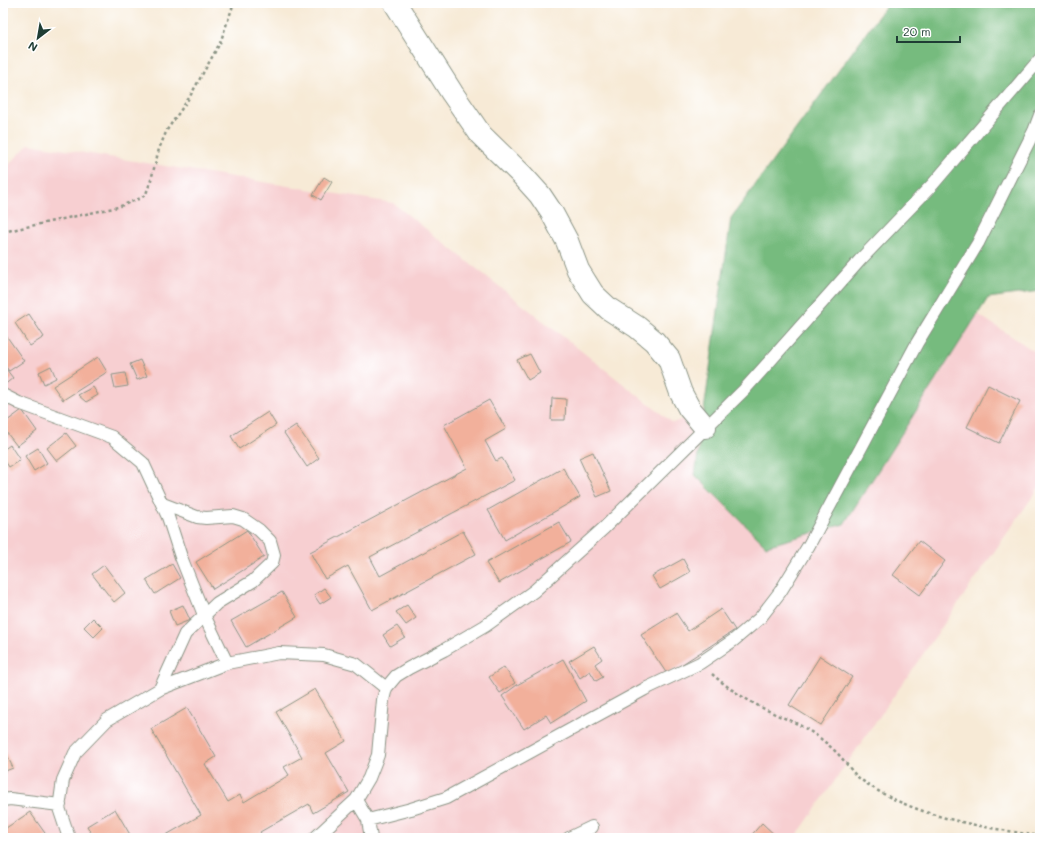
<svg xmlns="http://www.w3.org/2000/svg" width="1043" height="841" viewBox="0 0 1043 841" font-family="Mali,sans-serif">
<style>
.built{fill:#f7cfd1}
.forest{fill:#76bb7e;stroke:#4a7c59}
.building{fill:#f2b09b}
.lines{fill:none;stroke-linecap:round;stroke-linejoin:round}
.lane-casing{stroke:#8b9485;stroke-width:14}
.street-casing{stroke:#8b9485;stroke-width:24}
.path{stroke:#8b9485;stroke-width:2.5;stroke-dasharray:3 3;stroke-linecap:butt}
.lane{stroke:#fff;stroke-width:12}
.street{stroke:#fff;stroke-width:22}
</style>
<rect width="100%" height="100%" fill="#fff"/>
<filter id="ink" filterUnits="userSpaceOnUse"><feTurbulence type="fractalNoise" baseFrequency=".025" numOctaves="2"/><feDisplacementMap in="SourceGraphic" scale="8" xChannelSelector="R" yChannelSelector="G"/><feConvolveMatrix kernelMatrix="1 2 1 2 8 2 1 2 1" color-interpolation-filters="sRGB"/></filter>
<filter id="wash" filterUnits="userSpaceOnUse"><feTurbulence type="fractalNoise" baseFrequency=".012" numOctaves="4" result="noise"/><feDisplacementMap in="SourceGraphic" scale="16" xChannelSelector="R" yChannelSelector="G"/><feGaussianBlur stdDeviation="0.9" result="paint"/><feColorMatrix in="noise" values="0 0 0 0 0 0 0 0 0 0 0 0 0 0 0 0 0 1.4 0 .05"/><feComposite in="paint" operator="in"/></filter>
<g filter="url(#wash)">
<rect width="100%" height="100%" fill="#f7ead6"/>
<path class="built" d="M29,144L393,203L673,423L953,298L1040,355V486L795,838H3V171Z"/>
<path class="forest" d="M888,3H1040V291L988,298L844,524L766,546L695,475L731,218Z"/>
<g id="blocks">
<path class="building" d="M324,177L332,182L321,200L313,195Z
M29,314L44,337L30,346L15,323Z
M3,331L24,361L9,371L3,363Z
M530,354L540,373L528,380L517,360Z
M98,357L107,372L63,400L53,386Z
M140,360L147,376L137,380L130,364Z
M3,365L13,378L3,386Z
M51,366L56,378L44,384L39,372Z
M125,373L128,386L115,388L112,375Z
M988,385L1020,401L999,443L967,427Z
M93,387L98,395L86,402L78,395Z
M552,398L566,399L565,420H551Z
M489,400L506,429L485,441L496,461L502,458L515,480L370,557L380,576L463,531L476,554L372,610L348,566L325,579L310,552L467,468L444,425Z
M22,410L37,431L17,446L3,428V424Z
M268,412L276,425L239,449L231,436Z
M296,425L319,458L307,467L284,433Z
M66,433L76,446L57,461L47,448Z
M10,445L20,460L9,467L3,458V450Z
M38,448L47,463L34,471L25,456Z
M593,452L611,491L597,497L579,458Z
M563,468L580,497L505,540L488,510Z
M559,522L571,542L499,583L486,563Z
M247,530L264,557L213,589L196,562Z
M919,541L945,561L920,595L893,575Z
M683,559L690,572L660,589L652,576Z
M172,564L180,578L155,594L146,580Z
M104,565L125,593L114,602L92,574Z
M324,588L331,597L320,604L314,595Z
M282,592L297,617L246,647L231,621Z
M183,605L190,620L175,626L169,611Z
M407,605L416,618L406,625L396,612Z
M721,609L735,630L667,674L641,635L676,613L688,631Z
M93,618L103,628L94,637L84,627Z
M397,626L405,637L390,646L383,635Z
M594,646L602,659L595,664L603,677L596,681L590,671L580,678L569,661Z
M820,656L852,677L821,725L789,705Z
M563,659L586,701L551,723L546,715L524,729L502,696L517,685Z
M504,667L515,683L500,693L489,677Z
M315,689L346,741L326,753L349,792L313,813L309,804L260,832L264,838H161L201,815L151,729L187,708L216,757L205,764L228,802L240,795L244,802L289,775L284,767L302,757L276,712Z
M3,747L13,768L3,772Z
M115,809L132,838H94L87,826Z
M30,812L47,836L44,838H3V830Z
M762,823L778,838H749Z"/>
</g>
</g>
<g filter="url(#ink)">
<use href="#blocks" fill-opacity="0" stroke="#8b9485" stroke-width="1"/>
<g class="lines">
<g class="lane-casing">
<path id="lane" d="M3,395L19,403L112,437L143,463L168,517L181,557L204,615L227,663
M160,689L185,634L217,603L253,581L272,563L274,555L270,541L259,530L243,519L233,516L206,518L197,517L163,504
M3,800L10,799L60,805
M356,800L368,820L371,838
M368,820L411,809L446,798L645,689L700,663L734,640L760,618L780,592L809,545L917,343L978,243L1034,131L1040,115
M69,838L59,808L63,780L75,753L107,720L160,689L227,663L279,653L324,655L356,664L386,688
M315,838L356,800L369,778L378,755L383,700L386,688L396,676L409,668L444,650L485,626L534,591L604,528L744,390L860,260L933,184L1040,59
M569,838L592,827"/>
</g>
<g class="street-casing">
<path id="street" d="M395,3L452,93L481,135L522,175L540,195L552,213L567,241L578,270L593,294L609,309L637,327L654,341L669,359L681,393L689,408L705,427"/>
</g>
<path class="path" d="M3,232L118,207L141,198L146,194L151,180L159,149L167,130L189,98L220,43L234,3
M712,674C730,690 751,703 773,713C782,718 792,720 801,726C814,733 826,742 837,753C845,761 851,771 859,778C908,816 980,827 1040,836"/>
<use href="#lane" class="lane"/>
<use href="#street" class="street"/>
</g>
</g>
<rect width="1043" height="841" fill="none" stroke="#fff" stroke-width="16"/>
<g transform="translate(38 38) rotate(211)" stroke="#ffffff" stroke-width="3" paint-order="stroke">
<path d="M0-3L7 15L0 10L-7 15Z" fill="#1f3d34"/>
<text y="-6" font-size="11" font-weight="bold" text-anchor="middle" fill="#1f3d34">N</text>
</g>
<path d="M897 36v6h63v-6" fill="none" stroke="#1f3d34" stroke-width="2"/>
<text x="903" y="36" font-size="12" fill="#1f3d34" stroke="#ffffff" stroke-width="3" paint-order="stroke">20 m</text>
</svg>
